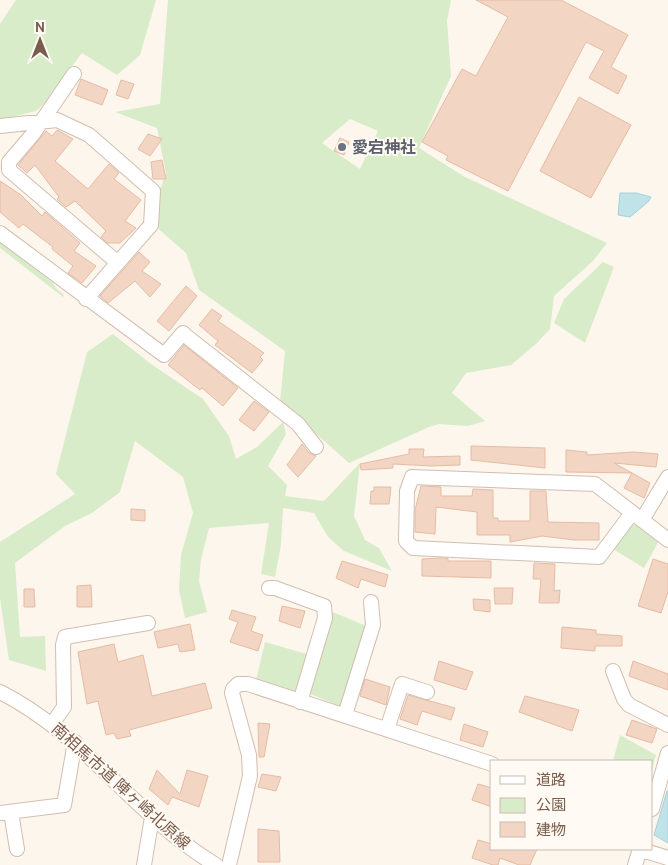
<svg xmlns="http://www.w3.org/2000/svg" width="668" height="865" viewBox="0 0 668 865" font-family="Cabin,'Noto Sans JP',sans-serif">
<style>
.green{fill:#d8ecc9;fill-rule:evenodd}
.water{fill:#bfe3e8;stroke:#a5d3da}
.building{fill:#f3d5c3;stroke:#e6bba3}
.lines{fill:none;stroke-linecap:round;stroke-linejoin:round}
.minor-casing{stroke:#d1beb0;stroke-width:16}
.minor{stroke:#fff;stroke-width:14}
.worship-dot{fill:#6b7280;stroke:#fffaf3;stroke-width:2}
.labels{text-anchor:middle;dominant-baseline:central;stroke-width:4;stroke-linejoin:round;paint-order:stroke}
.worship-label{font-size:16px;font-weight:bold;fill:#5b616d;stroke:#fffaf3;text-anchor:start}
.street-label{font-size:16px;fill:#7a5c4d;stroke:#fffaf3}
</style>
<rect width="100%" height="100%" fill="#fdf6ec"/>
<path class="green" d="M16,0H156L140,55L117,75L82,53L45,103L36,111L0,120V24Z
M168,0H451L447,21L451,76L419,148L465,177L607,243L593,261L554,296L550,329L537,343L511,365L466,373L452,393L485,421L468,426L439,424L429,427L349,463L280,402L285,351L199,290L186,253L155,226L156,201L166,173L157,128L115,112L160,104ZM350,119L378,131L360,169L322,143Z
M0,241L53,283L56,288L64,295L63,297L0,248Z
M603,262L614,267L585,343L554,323L564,299Z
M113,334L151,364L203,399L229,436L236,459L257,447L283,422L286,434L268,466L287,485L285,496L324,501L360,463L354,516L365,540L379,548L392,571L344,551L328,537L314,513L283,508L281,545L275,577L261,574L269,523L209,528L201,559L199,581L207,612L185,618L179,590L181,555L193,513L183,477L135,441L120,492L92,513L65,526L15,563L20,637L45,636L46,671L9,660L0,598V542L75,494L56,474L87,352Z
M636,524L659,541L644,568L613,549L626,528Z
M330,611L369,627L342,707L308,693Z
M265,642L310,655L301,687L295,693L256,680Z
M620,735L656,755L652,770V761H613Z"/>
<path class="water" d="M620,193H636L651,197L649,201L630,217L618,215Z
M667,791H668V843L654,835Z"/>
<path class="building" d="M476,0H561L628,35L611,67L627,76L618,94L589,78L604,51L586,42L508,191L446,160L448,156L422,142L462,69L476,76L508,17Z
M81,79L108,90L102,105L75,95Z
M121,80L134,84L128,99L116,95Z
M579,97L631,125L591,198L540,171Z
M57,130L73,139L55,161L88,189L109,164L119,173L114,179L141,200L125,221L136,228L120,243H107L101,237L106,231L75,201L66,207L57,199L59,197L35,165L27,173L18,165L46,131L52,136Z
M148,134L162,139L150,156L138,149Z
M340,138L349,142L344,155L334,151Z
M162,160L166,179H153L151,162Z
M0,181L21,195L42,216L45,212L80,243L74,251L96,266L82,283L68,273L73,266L52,249L53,247L23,224L19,228L0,212Z
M139,252L150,262L142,271L161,284L150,297L135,281L108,303L100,296Z
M186,286L197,296L169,331L157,321Z
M212,309L222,316L218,321L264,353L260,357L263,360L252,373L215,345L218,341L199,325Z
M184,345L238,388L223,406L202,388L200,390L168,365Z
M254,401L269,412L254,431L239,420Z
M302,444L309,453L316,456L298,477L287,465Z
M471,446L545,448V468L471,460Z
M409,449H424L423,457L460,456V465L432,466L393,464V468L361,470L360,464L409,454Z
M566,450L587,452V455L634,452L658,454L656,467L614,463L632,473L566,472Z
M632,473L650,483L644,498L624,488Z
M421,486L441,487V496H472L473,489L493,490V518H498V521H530V491H546L548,522L599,523V540H574L542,536L510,542V535H477V512L436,507L435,534L415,532V510Z
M374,487H391L389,504H370L371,491H374Z
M131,509L145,510V521L131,520Z
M440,558H448V561H491V578L422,576V559Z
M653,559L668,564V592L661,613L638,606Z
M342,561L388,575L385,587L361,579L358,588L336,578Z
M534,563L555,564L554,591L560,590L559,603H539L541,579H533Z
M91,585L92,607H77V586Z
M494,588H513L512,604H495Z
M24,589H34L35,607H24Z
M473,599L490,600V612L474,610Z
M282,606L305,611L300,628L279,621Z
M232,610L256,617L251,631L263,635L258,651L230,642L238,622L229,619Z
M190,624L195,650L180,652L178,644L158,648L154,632Z
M562,627L596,630V634L622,636V646H595V651L561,648Z
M114,644L118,662L143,655L152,696L205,683L212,708L129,730L131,736L117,739L114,733L106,735L98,701L87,704L78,652Z
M439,661L473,672L466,690L434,680Z
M633,661L668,674V690L629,676Z
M365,679L390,687L386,705L360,696Z
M408,695L455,708L451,720L422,711L417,725L400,719Z
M525,696L579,710L572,731L519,712Z
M632,720L657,729L652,743L626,735Z
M258,723L270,724L264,757H259Z
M464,724L488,732L483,747L460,740Z
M157,770L180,794L187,770L208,776L199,807L172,797L168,805L149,789Z
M262,774L281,777L276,791L258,787Z
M478,784L492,788V807L472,800Z
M258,829L279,831L280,862H258Z
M478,840L492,844V849H537L530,865H519L500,858L498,865H493L472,858Z"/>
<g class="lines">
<g class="minor-casing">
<path id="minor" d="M74,74L33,134L9,162V170L118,263
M0,126L57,120L89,135L153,191L151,225L86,299
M0,233L164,355L183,333L186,336L298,424L316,447
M632,513L599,557L413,548L406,541L407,491L412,477L595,484L668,540
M642,520L668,477
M269,588H275L324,606L325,618L300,702
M613,671L624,699L629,705L668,725
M0,692C87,736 134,816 216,865
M345,715L373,625L371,602
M52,724L64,707L63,645L65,637L148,623
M387,729L402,684L427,692
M652,809L668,753
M11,812L17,849
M0,813L64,805L75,742
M639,849L668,858
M144,865L152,817
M229,865L250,776L249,755L232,693L233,689L238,684H248L492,764
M635,865L640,849"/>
</g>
<use href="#minor" class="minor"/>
</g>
<circle class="worship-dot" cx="342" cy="147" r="5"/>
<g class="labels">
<g class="worship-label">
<text x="352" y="147">愛宕神社</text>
</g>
<g class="street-label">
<text transform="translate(121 786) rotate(42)">南相馬市道 陣ヶ崎北原線</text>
</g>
</g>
<rect x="490" y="760" width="162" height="90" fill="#fffaf3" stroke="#cabbb1"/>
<rect x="500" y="776" width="25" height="8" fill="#ffffff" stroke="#cabbb1"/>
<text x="536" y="785" font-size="15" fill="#7a5c4d">道路</text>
<rect x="500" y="798" width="25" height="15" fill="#d8ecc9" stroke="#cabbb1"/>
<text x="536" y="810" font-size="15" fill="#7a5c4d">公園</text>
<rect x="500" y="822" width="25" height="15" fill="#f3d5c3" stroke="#cabbb1"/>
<text x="536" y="835" font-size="15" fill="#7a5c4d">建物</text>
<g transform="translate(40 40)" stroke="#fffaf3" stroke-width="4" paint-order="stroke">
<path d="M0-4L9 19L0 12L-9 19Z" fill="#7a5c4d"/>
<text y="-8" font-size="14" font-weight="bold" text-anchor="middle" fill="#7a5c4d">N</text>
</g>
</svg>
